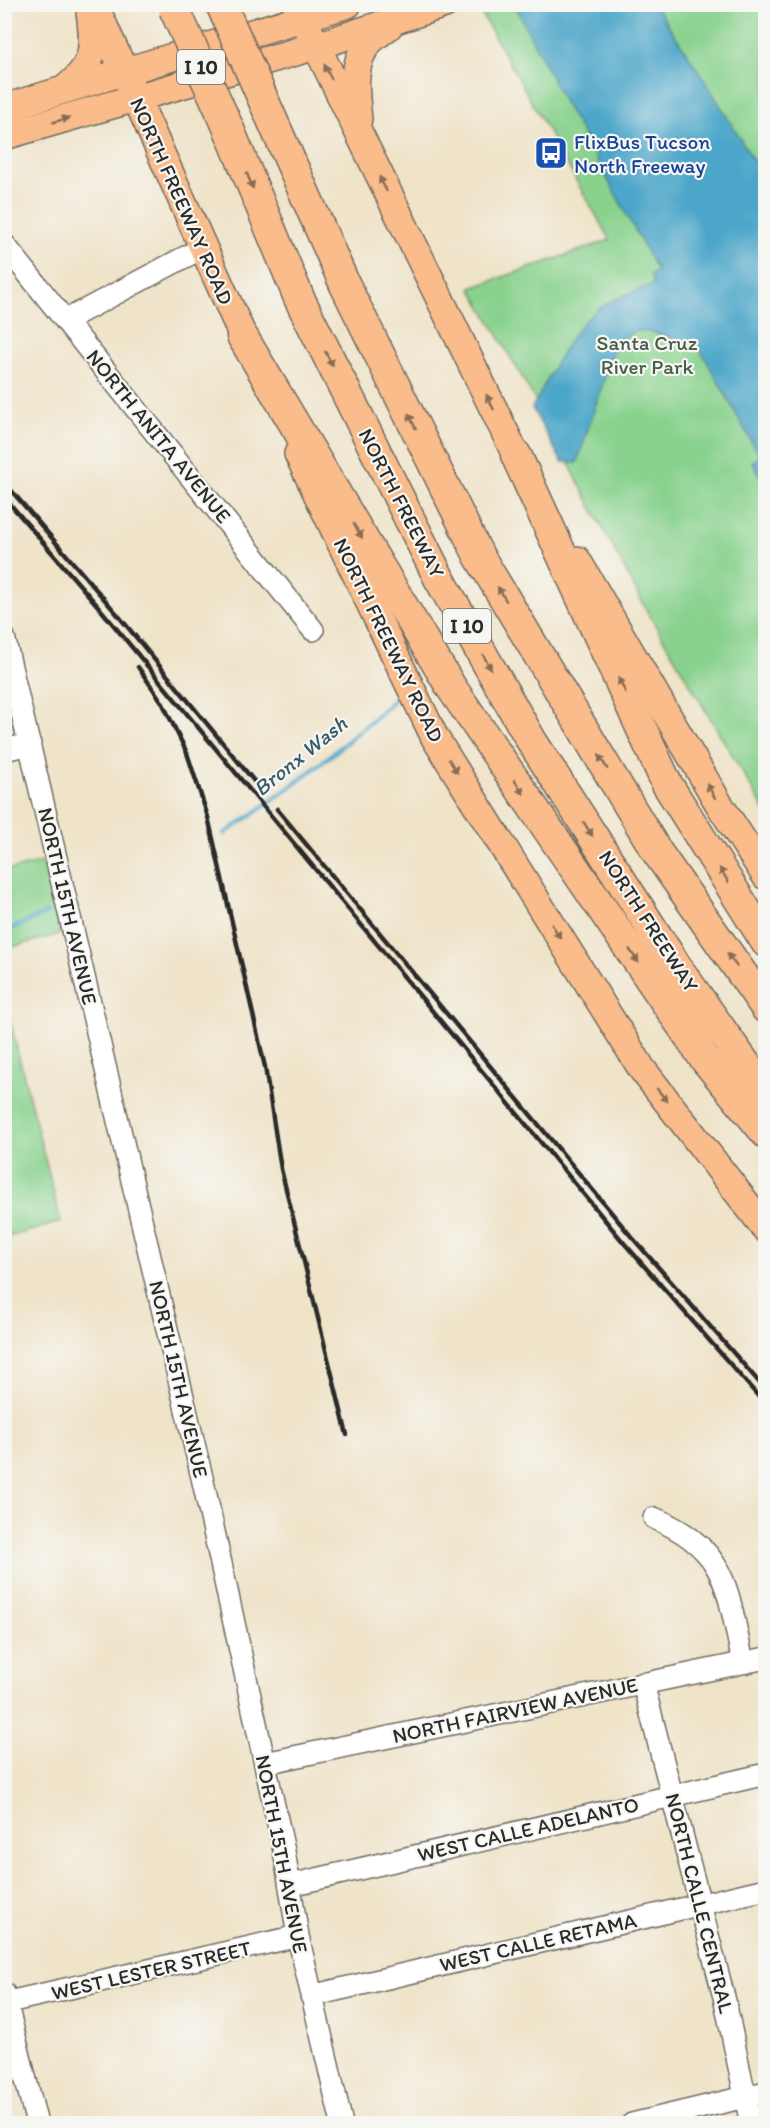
<svg xmlns="http://www.w3.org/2000/svg" width="770" height="2128" viewBox="0 0 770 2128" font-family="Itim,sans-serif">
<style>
.green{fill:#89d28e;stroke:#5a7e5c;stroke-width:1.5}
.water{fill:#4ba6c9;stroke:#3b687a;stroke-width:1.5}
.lines{fill:none;stroke-linecap:round;stroke-linejoin:round}
.stream{stroke:#4ba6c9;stroke-width:4.5}
.minor-casing{stroke:#706b62;stroke-width:24}
.major-casing{stroke:#706b62;stroke-width:30}
.highway-casing{stroke:#706b62;stroke-width:33}
.minor{stroke:#fff;stroke-width:21}
.major{stroke:#f9bc8a;stroke-width:27}
.highway{stroke:#f9bc8a;stroke-width:30}
.rail{stroke:#2b2b2b;stroke-width:4.5}
.highway-bridge-casing{stroke:#706b62;stroke-width:33;stroke-linecap:butt}
.highway-bridge{stroke:#f9bc8a;stroke-width:30}
.oneway{fill:#886c56}
.labels{text-anchor:middle;dominant-baseline:central;stroke-width:4.5;stroke-linejoin:round;paint-order:stroke}
.shield{fill:#f6f6f2;stroke:#686867;stroke-width:1.5}
.shield-label{font-size:20px;font-weight:bold;fill:#2b2b2b}
.transit-label{font-size:21px;fill:#164399;stroke:#f6f6f2;text-anchor:start}
.street-label{font-size:21px;fill:#2b2b2b;stroke:#f6f6f2}
.park-label{font-size:21px;fill:#475d49;stroke:#f6f6f2}
.water-label{font-size:22px;font-style:italic;fill:#385c6a;stroke:#f6f6f2}
</style>
<rect width="100%" height="100%" fill="#f6f6f2"/>
<filter id="ink" filterUnits="userSpaceOnUse"><feTurbulence type="fractalNoise" baseFrequency=".0167" numOctaves="2"/><feDisplacementMap in="SourceGraphic" scale="12" xChannelSelector="R" yChannelSelector="G"/><feConvolveMatrix kernelMatrix="1 2 1 2 8 2 1 2 1" color-interpolation-filters="sRGB"/></filter>
<filter id="wash" filterUnits="userSpaceOnUse"><feTurbulence type="fractalNoise" baseFrequency=".008" numOctaves="4" result="noise"/><feDisplacementMap in="SourceGraphic" scale="24" xChannelSelector="R" yChannelSelector="G"/><feGaussianBlur stdDeviation="1.35" result="paint"/><feColorMatrix in="noise" values="0 0 0 0 0 0 0 0 0 0 0 0 0 0 0 0 0 1.4 0 .05"/><feComposite in="paint" operator="in"/></filter>
<g filter="url(#wash)">
<rect width="100%" height="100%" fill="#efe3c8"/>
<path class="green" d="M513,4L765,5V811L645,608L535,400L471,288L610,240L481,13Z
M43,862L61,934L5,949V871Z
M5,1002L61,1222L5,1238H4Z"/>
<path class="water" d="M515,5H655L706,82L765,180V484L752,462L760,457L700,349C685,344 649,327 634,332C626,334 620,341 615,346L577,463L562,462L532,408C549,378 566,337 592,314C609,299 634,292 654,284L650,275L657,271L587,141L562,99Z"/>
<g class="lines">
<path class="stream" d="M224,834C285,793 340,751 394,700
M4,932L47,913"/>
</g>
</g>
<g filter="url(#ink)">
<g class="lines">
<g class="minor-casing">
<path id="minor" d="M4,244L313,630
M66,320L202,248
M4,637L204,1486L284,1851L298,1936L342,2124
M4,750L30,744
M654,1518C729,1549 727,1591 743,1662
M643,1683L725,2001L751,2124
M265,1763L766,1658
M291,1885L766,1774
M4,1993L37,2124
M311,1996L766,1889
M4,2003L298,1936
M632,2124L766,2092"/>
</g>
<g class="major-casing">
<path id="major" d="M94,4L251,354
M296,4L516,455L527,475
M65,89C95,65 95,48 90,12
M4,108L348,4
M358,119C355,93 351,62 370,41C376,35 383,31 389,26
M4,136L316,46L445,4
M298,454L435,738L642,1069L766,1229
M577,560L719,804L766,876"/>
</g>
<g class="highway-casing">
<path id="highway" d="M270,115L345,285L479,556L657,852L766,1008
M228,127L299,298L439,578L531,740L678,969L766,1093
M242,336L451,687L704,1058L766,1133
M516,455L667,784L766,942"/>
</g>
<use href="#minor" class="minor"/>
<use href="#major" class="major"/>
<use href="#highway" class="highway"/>
<path class="rail" d="M4,482L117,614L258,786
M4,497L97,605L624,1243L766,1405
M138,667L162,702L187,753L208,817L265,1067L281,1169L347,1435
M277,809L630,1235L766,1390"/>
<g class="highway-bridge-casing">
<path id="highway-bridge" d="M221,4L270,115
M174,8L228,127"/>
</g>
<use href="#highway-bridge" class="highway-bridge"/>
</g>
<defs><path id="oneway-solid" d="M-6-.8H1V-3.2L6.5 0L1 3.2V.8H-6Z" transform="scale(1.5)"/></defs>
<g class="oneway">
<use href="#oneway-solid" transform="translate(328 72) rotate(-116)"/>
<use href="#oneway-solid" transform="translate(61 120) rotate(-16)"/>
<use href="#oneway-solid" transform="translate(250 181) rotate(68)"/>
<use href="#oneway-solid" transform="translate(383 184) rotate(-116)"/>
<use href="#oneway-solid" transform="translate(329 359) rotate(63)"/>
<use href="#oneway-solid" transform="translate(490 402) rotate(-116)"/>
<use href="#oneway-solid" transform="translate(412 421) rotate(-116)"/>
<use href="#oneway-solid" transform="translate(358 531) rotate(59)"/>
<use href="#oneway-solid" transform="translate(502 594) rotate(-121)"/>
<use href="#oneway-solid" transform="translate(487 662) rotate(61)"/>
<use href="#oneway-solid" transform="translate(622 685) rotate(-115)"/>
<use href="#oneway-solid" transform="translate(603 762) rotate(-121)"/>
<use href="#oneway-solid" transform="translate(453 766) rotate(58)"/>
<use href="#oneway-solid" transform="translate(519 787) rotate(56)"/>
<use href="#oneway-solid" transform="translate(711 791) rotate(-120)"/>
<use href="#oneway-solid" transform="translate(588 829) rotate(57)"/>
<use href="#oneway-solid" transform="translate(724 875) rotate(-122)"/>
<use href="#oneway-solid" transform="translate(556 931) rotate(58)"/>
<use href="#oneway-solid" transform="translate(634 956) rotate(56)"/>
<use href="#oneway-solid" transform="translate(732 960) rotate(-125)"/>
<use href="#oneway-solid" transform="translate(662 1095) rotate(52)"/>
</g>
</g>
<defs>
<g id="bus-square" transform="scale(1.725)"><rect x="-9" y="-9" width="18" height="18" rx="4" fill="#1a4fb4" stroke="#f6f6f2"/><path d="M-5-6H5V4H4V6H2V4H-2V6H-4V4H-5ZM-3.5-4V0h7V-4ZM-3.5 1.2v1.5H-2V1.2ZM2 1.2v1.5H3.5V1.2Z" fill="#fff"/></g>
</defs>
<g fill-rule="evenodd">
<use href="#bus-square" x="551" y="153"/>
</g>
<g class="labels">
<g class="shield">
<rect x="177" y="50" width="48" height="34" rx="4.5"/>
<rect x="443" y="609" width="48" height="34" rx="4.5"/>
</g>
<g class="shield-label">
<text x="201" y="67">I 10</text>
<text x="467" y="626">I 10</text>
</g>
<g class="transit-label">
<text x="574" y="141">FlixBus Tucson<tspan x="574" dy="24">North Freeway</tspan></text>
</g>
<g class="street-label">
<text transform="translate(182 201) rotate(66)">NORTH FREEWAY ROAD</text>
<text transform="translate(159 436) rotate(51)">NORTH ANITA AVENUE</text>
<text transform="translate(402 503) rotate(63)">NORTH FREEWAY</text>
<text transform="translate(389 640) rotate(64)">NORTH FREEWAY ROAD</text>
<text transform="translate(68 906) rotate(77)">NORTH 15TH AVENUE</text>
<text transform="translate(649 921) rotate(57)">NORTH FREEWAY</text>
<text transform="translate(179 1379) rotate(77)">NORTH 15TH AVENUE</text>
<text transform="translate(515 1710) rotate(-12)">NORTH FAIRVIEW AVENUE</text>
<text transform="translate(528 1829) rotate(-13)">WEST CALLE ADELANTO</text>
<text transform="translate(282 1854) rotate(79)">NORTH 15TH AVENUE</text>
<text transform="translate(700 1903) rotate(76)">NORTH CALLE CENTRAL</text>
<text transform="translate(538 1942) rotate(-13)">WEST CALLE RETAMA</text>
<text transform="translate(151 1970) rotate(-13)">WEST LESTER STREET</text>
</g>
<g class="park-label">
<text x="647" y="342">Santa Cruz<tspan x="647" dy="24">River Park</tspan></text>
</g>
<g class="water-label">
<text transform="translate(300 756) rotate(-39)">Bronx Wash</text>
</g>
</g>
<rect width="770" height="2128" fill="none" stroke="#f6f6f2" stroke-width="24"/>
</svg>
